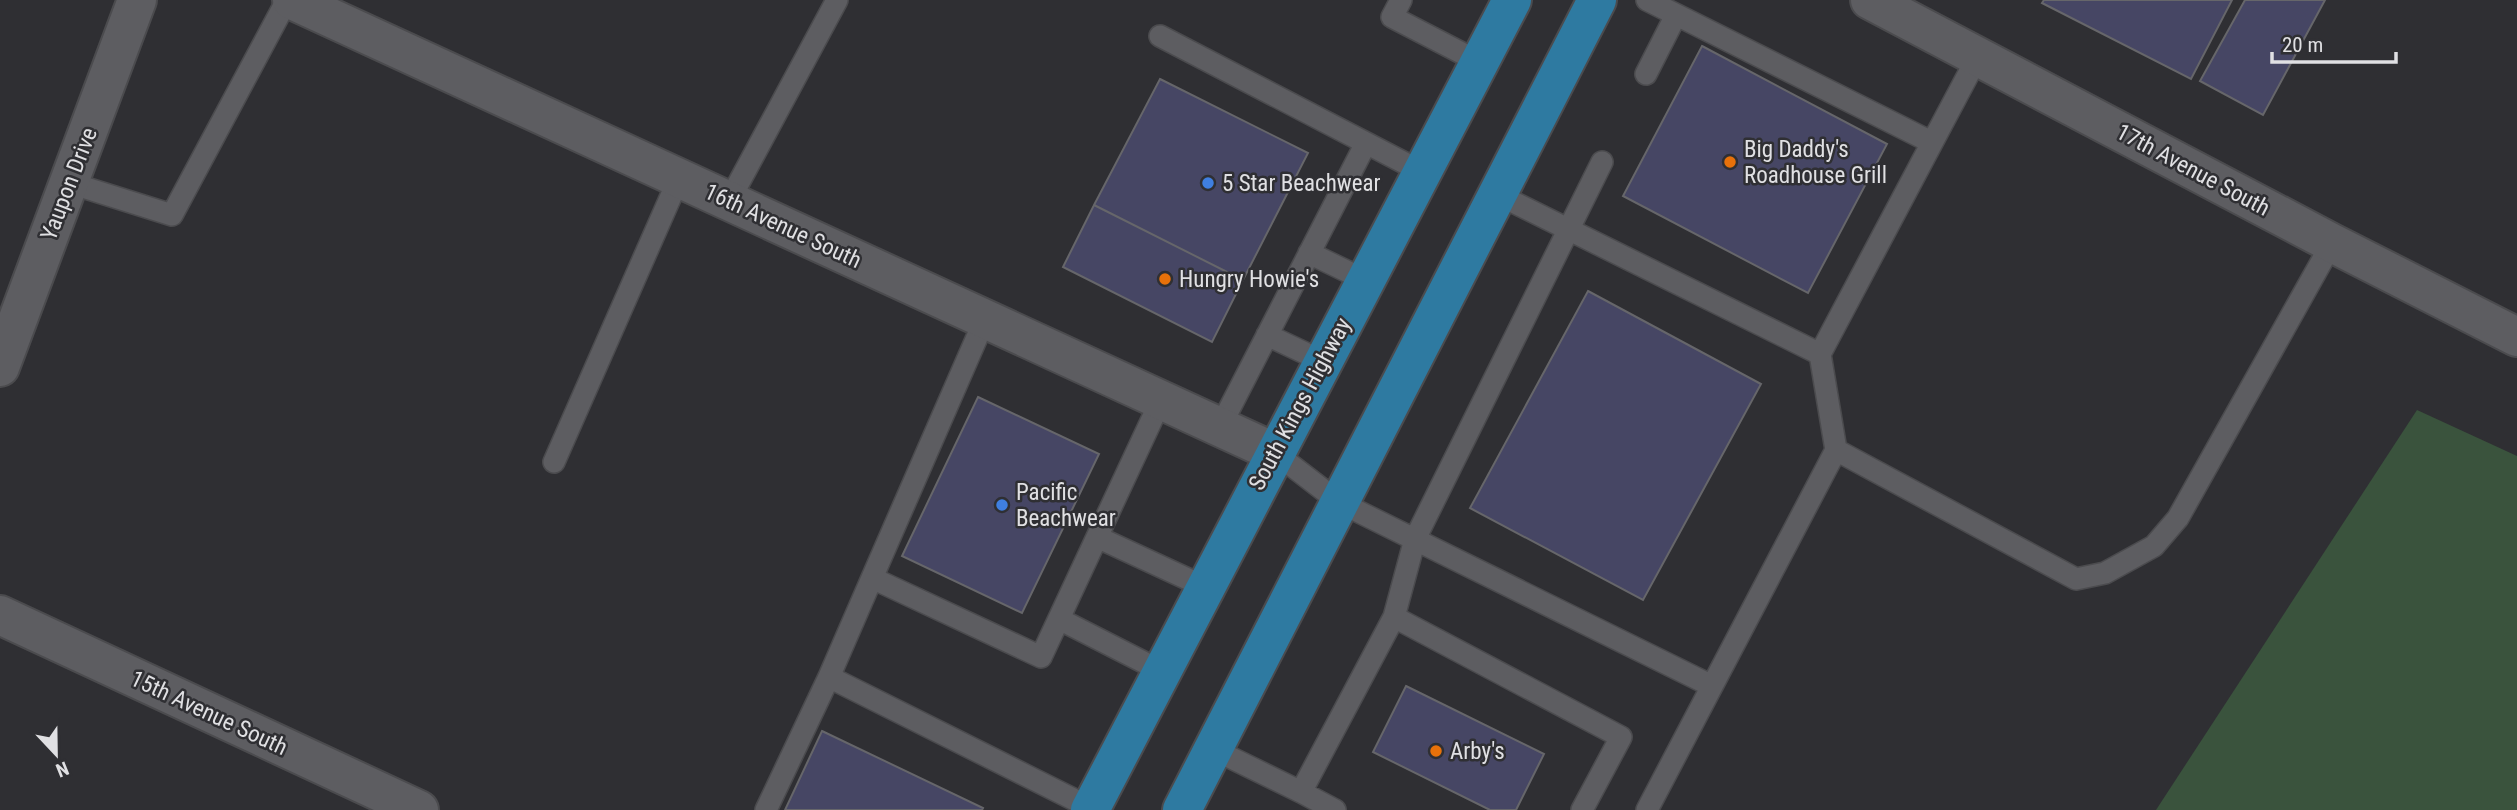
<svg xmlns="http://www.w3.org/2000/svg" width="2517" height="810" viewBox="0 0 2517 810" font-family="'Roboto Condensed',sans-serif">
<style>
.green{fill:#3a533d}
.building{fill:#464664;stroke:#66666a;stroke-width:2}
.lines{fill:none;stroke-linecap:round;stroke-linejoin:round}
.lane-casing{stroke:#4b4b4e;stroke-width:24}
.street-casing{stroke:#4b4b4e;stroke-width:42}
.secondary-casing{stroke:#4b4b4e;stroke-width:42}
.primary-casing{stroke:#4b4b4e;stroke-width:42}
.lane{stroke:#5d5d61;stroke-width:21}
.street{stroke:#5d5d61;stroke-width:38}
.secondary{stroke:#5d5d61;stroke-width:38}
.primary{stroke:#2e7aa1;stroke-width:38}
.food-dot{fill:#e8710a;stroke:#2f2f33;stroke-width:2.5}
.shop-dot{fill:#3f7fe0;stroke:#2f2f33;stroke-width:2.5}
.labels{text-anchor:middle;dominant-baseline:central;stroke-width:5;stroke-linejoin:round;paint-order:stroke}
.poi-label{font-size:23px;fill:#e0e0e3;stroke:#2f2f33;text-anchor:start}
.street-label{font-size:23px;fill:#e0e0e3;stroke:#2f2f33}
</style>
<rect width="100%" height="100%" fill="#2f2f33"/>
<path class="green" d="M2417,410L2517,456V810H2156Z"/>
<path class="building" d="M2044,0H2232L2191,79L2042,3Z
M2245,0H2325L2263,115L2200,81Z
M1702,46L1887,144L1808,293L1623,196Z
M1160,79L1308,153L1243,280L1094,205Z
M1094,205L1243,280L1212,342L1063,267Z
M1588,291L1761,384L1643,600L1470,508Z
M978,397L1099,454L1022,613L902,556Z
M1406,686L1544,754L1516,810H1490L1373,752Z
M822,731L983,808L982,810H785Z"/>
<g class="lines">
<g class="lane-casing">
<path id="lane" d="M1401,0L1392,17L1479,62
M1647,0L1931,142
M1160,36L1422,172
M1646,74L1676,15
M70,183L172,215L287,0
M1497,194L1820,354L1977,58
M729,201L837,0
M1309,253L1365,280
M985,319L872,578L1041,657L1161,400
M1267,335L1322,361
M1820,354L1836,450L2076,579L2105,573L2154,546L2178,518L2332,243
M1220,427L1366,143
M1274,452L1339,502L1712,686
M554,462L679,178
M1097,537L1205,587
M1394,617L1621,737L1582,810
M1059,619L1161,671
M829,677L872,578
M1213,749L1301,792
M766,810L829,677L1091,808
M1335,810L1301,792L1394,617L1415,539L1602,162
M1647,810L1836,450"/>
</g>
<g class="street-casing">
<path id="street" d="M292,0L1274,452
M0,367L137,0
M0,615L419,810"/>
</g>
<g class="secondary-casing">
<path id="secondary" d="M1870,0L2332,243L2517,337"/>
</g>
<g class="primary-casing">
<path id="primary" d="M1090,810L1512,0
M1182,810L1597,0"/>
</g>
<use href="#lane" class="lane"/>
<use href="#street" class="street"/>
<use href="#secondary" class="secondary"/>
<use href="#primary" class="primary"/>
</g>
<g class="food-dot">
<circle cx="1730" cy="162" r="7"/>
<circle cx="1165" cy="279" r="7"/>
<circle cx="1436" cy="751" r="7"/>
</g>
<g class="shop-dot">
<circle cx="1208" cy="183" r="7"/>
<circle cx="1002" cy="505" r="7"/>
</g>
<g class="labels">
<g class="poi-label">
<text x="1744" y="149">Big Daddy's<tspan x="1744" dy="26">Roadhouse Grill</tspan></text>
<text x="1222" y="183">5 Star Beachwear</text>
<text x="1179" y="279">Hungry Howie's</text>
<text x="1016" y="492">Pacific<tspan x="1016" dy="26">Beachwear</tspan></text>
<text x="1450" y="751">Arby's</text>
</g>
<g class="street-label">
<text transform="translate(2193 170) rotate(28)">17th Avenue South</text>
<text transform="translate(69 184) rotate(-69)">Yaupon Drive</text>
<text transform="translate(783 226) rotate(25)">16th Avenue South</text>
<text transform="translate(1300 404) rotate(-62)">South Kings Highway</text>
<text transform="translate(209 713) rotate(25)">15th Avenue South</text>
</g>
</g>
<g transform="translate(56 754) rotate(158)" stroke="#2f2f33" stroke-width="5" paint-order="stroke">
<path d="M0-5L12 26L0 18L-12 26Z" fill="#e0e0e3"/>
<text y="-10" font-size="19" font-weight="bold" text-anchor="middle" fill="#e0e0e3">N</text>
</g>
<path d="M2272 52v10h124v-10" fill="none" stroke="#e0e0e3" stroke-width="3.5"/>
<text x="2282" y="52" font-size="21" fill="#e0e0e3" stroke="#2f2f33" stroke-width="5" paint-order="stroke">20 m</text>
</svg>
